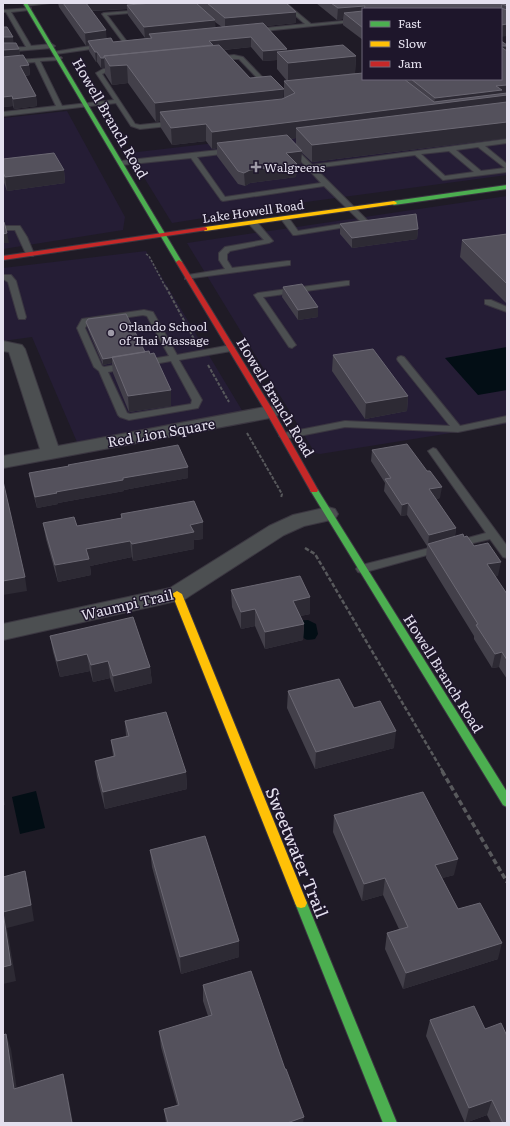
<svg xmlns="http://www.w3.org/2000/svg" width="510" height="1126" viewBox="0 0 510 1126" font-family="Literata,serif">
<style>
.built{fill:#251d35}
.water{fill:#030e15}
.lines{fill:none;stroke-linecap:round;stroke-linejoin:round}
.lane-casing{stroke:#3b3741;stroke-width:2}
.street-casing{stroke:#3b3741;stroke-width:2}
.fast-casing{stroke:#3b3741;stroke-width:2}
.slow-casing{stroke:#3b3741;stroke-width:2}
.jam-casing{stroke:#3b3741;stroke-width:2}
.path-far3{stroke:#58595c;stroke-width:1.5;stroke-dasharray:2.5 1.5;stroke-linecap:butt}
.path-far2{stroke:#58595c;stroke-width:2;stroke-dasharray:3.5 1.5;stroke-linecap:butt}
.path-far1{stroke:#58595c;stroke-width:2.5;stroke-dasharray:4.5 2;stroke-linecap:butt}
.path{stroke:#58595c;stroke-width:3.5;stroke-dasharray:5.5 3;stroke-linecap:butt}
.lane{fill:#4c4f51;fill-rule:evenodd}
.street{fill:#4c4f51;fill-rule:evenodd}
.fast{fill:#4caf50;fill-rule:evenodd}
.slow{fill:#ffc107;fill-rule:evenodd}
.jam{fill:#c62828;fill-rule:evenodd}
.wall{fill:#43404a;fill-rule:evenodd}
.shaded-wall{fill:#2d2a34}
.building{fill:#54515c;stroke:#6b6873}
.poi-dot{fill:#9f9ba8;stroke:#1e162b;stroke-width:1.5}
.labels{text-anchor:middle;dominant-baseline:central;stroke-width:3;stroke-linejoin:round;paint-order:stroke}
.far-poi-label{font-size:12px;fill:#e4e0ee;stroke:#1e162b;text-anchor:start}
.far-street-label{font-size:12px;fill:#e4e0ee;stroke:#1e162b}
.street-label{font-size:14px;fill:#e4e0ee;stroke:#1e162b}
.near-street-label{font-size:17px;fill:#e4e0ee;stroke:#1e162b}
</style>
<rect width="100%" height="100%" fill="#1f1b26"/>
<path class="built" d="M507,109V175L306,202L172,223L129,153Z
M67,111L125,217L123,230L3,249V118Z
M507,196V424L320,454L315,453L187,243Z
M146,251L243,412L77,442L32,337L3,341V268Z"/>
<path class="water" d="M507,347V390L478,395L445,358Z
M308,620L316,624L318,634L315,639C310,640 305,641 302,636L304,627L296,621Z
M36,791L45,828L20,834L12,797Z"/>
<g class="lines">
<g class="lane-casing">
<path id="lane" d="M32,3H50L26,6L24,5Z
M281,3H286L311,24L363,19V21L254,32L253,31L256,29L305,24Z
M31,8L29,10L11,12L31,46L52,44L55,46L52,48L3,52V48L26,47L6,12H3V10Z
M143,10L141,12L107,15L128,43L125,45L102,14L104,13Z
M103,44L105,45V47L56,54L53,52Z
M234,55L243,57L292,108V110L282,114L140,129L131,126L116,103L3,116V112L56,106L35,62L3,65V61L61,57L62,58L59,60L40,61L62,106L114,100L96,73L103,69ZM234,59H239L286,108L281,110L140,125L135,124L102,74L106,72Z
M507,139V143L485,146L507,164V172L443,180L415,155L315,168L369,222L365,224L296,235H293L281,219L282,217H288L298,231L360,221L324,186L223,201L221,200L191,158L121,165L118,163L121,161L289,142L312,165ZM287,146L321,183L225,197L197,157ZM478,147L505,168L481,171L456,150ZM449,151L474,172L445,176L421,154Z
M250,221H256L273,241L269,243L230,251L227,254V260L232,268L287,261H290V265L185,279V275H188L225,269L219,260V253L225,247L264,240L250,225Z
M3,226H20L27,237L34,254L33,256H27L15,230H3Z
M3,275H11L16,281L26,317L25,319H19L18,317L8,282L3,279Z
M346,281H349V285L263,297L296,345L292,348L289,347L254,295L258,293Z
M485,300H491L507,307V312L485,304Z
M144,310L153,312L177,355L231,345L235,348L231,351L179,360L202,400L198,408L129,420L120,417L118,415L99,371L94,367L77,328L82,319ZM143,315L147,316L169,356L104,367L102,366L85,328L88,323ZM171,361L192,400L191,404L130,414L127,413L108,372Z
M401,356L404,357L460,426L507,416V422L458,432L345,427L284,439L279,436L284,433L345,421L450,426L398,361L397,359L398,357Z
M433,448L436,449L507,546V558L503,557L490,539L457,547L453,546L452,544L453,542L486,533L428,451Z
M441,545L445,546L446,548L445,550L362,573L358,572L356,569L358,566Z"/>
</g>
<g class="street-casing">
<path id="street" d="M3,341L22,345L25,349L58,446L270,406L277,408L279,412L277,416L270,418L3,468V456L40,449L9,352L3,351Z
M328,507L335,509L338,514L335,519L304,526L284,535L185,599L3,640V624L170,588L269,526L293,515Z"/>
</g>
<g class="fast-casing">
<path id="fast" d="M23,3H27L182,262L181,263L176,262Z
M507,185V189L394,205L391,203L394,201Z
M314,487L318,490L507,792V807L503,805L310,490Z
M301,898L305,899L307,903L397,1123H383L295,903L297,899Z"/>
</g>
<g class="slow-casing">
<path id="slow" d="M394,201L397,203L396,204L205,231L202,229L205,227Z
M177,591L182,594L307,903L305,907L301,908L297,907L295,903L172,594Z"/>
</g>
<g class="jam-casing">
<path id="jam" d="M205,227L207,228V230L3,260V256Z
M179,260L182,262L274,412L318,490L317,492H311L310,490L266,412L176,262Z"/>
</g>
<path class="path-far3" d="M146,254L149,256L166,288"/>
<path class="path-far2" d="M166,287L195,341
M208,365L229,402
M247,433L282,494L281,498"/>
<path class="path-far1" d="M305,548L315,554L443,772"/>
<path class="path" d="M442,771L507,882"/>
<use href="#lane" class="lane"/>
<use href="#street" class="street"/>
<use href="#fast" class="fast"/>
<use href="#slow" class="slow"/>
<use href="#jam" class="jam"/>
</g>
<path class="wall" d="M58,3H286L296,12V23L266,26L287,49V51L356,56L355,73L406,81V79H501L507,138L312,162L301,152V164H297L296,177L250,183L245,186L238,184L217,156V148L212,149L206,141L172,145L161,128L160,121L156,122L128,83L112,85L105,74V68H101L97,62H96L89,51V45L86,46L59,7ZM127,9L128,15L145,38L150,37V38L113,42L107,39L92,11ZM215,22L222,27L215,28ZM251,47L263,61L277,60V69L287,81H284V97L285,98L284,99L250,78L224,50ZM296,138V144L290,139Z
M316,3H507V36L363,9V40L343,25V19L337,20Z
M13,37V43L19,49L20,55L29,65L30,75L25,76L36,96L37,106L14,109L13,106L3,107Z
M3,159L64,170L65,183L7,191L3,180Z
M340,224L418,229L417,239L352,248L340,234Z
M507,234V304L460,257L462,240Z
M283,287L318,317L298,320L282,297Z
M86,322L171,406L129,412L113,373L112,363L103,365L87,327Z
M333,355L408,396L407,411L365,419L332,371Z
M372,450L440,498L436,499L456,528L455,536L464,537L474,546L498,576H495L507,594V679L499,667L492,668L474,639V636L426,558L427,546L407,515L401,516L384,491L385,483L371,461Z
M188,467V478L124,490V491L58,503V504L37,508L31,485L29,473Z
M121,514L203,539L194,540V549L133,561L132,557L90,566L91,575L58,582L46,539L43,523L77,526L121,518Z
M231,590L310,597V614L300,616L304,624L303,640L265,649L255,626L241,629L232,607Z
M50,636L150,667L152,683L115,692L110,678L93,682L90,671L60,677L53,652Z
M288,691L354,708L394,748L315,769L287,708Z
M125,721L186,772L187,789L105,809L97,777L95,761L113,756L111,740L126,736Z
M334,815L454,875L442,878L458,909L498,959L403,989L385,949L387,933L399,929L383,895L362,901L333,832Z
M150,850L239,941V957L181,974L152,867Z
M203,985L303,1123H166L164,1109L177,1105L161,1047L159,1031L208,1016L203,1001Z
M430,1020L485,1029L507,1123H491L487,1115L465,1123L426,1036Z"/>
<path class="shaded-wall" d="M84,3H195L127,5V9L85,11Z
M365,6V9H363V18L344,13L343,19L337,20L338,8Z
M296,12V23L225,30V18Z
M215,20L216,31L149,34L150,37L145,38L144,27Z
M507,24V36L501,37V25Z
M106,30L107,43L88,41L89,45L86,46L85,33Z
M3,37H13L14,46L3,47Z
M251,37V47L213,51L127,65L128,83L112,85L110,66L209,41Z
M501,46H507V56Z
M19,49L21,58L3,59V50Z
M287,49V59L277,52V60L263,61V51Z
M95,52H97V62H96Z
M356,56L355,73L288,81V63Z
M101,58H104L105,68H101Z
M29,65L30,75L21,76L20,66Z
M507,85V112L296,128V138L221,148L217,143V148L212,149V132L434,104L435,98L496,86Z
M284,89L283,107L160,112V121L156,122L155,103Z
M12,96L13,106L3,107V97Z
M36,96L37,106L14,109L13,99Z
M507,122V138L312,162V145Z
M206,124V141L172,145L171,128Z
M302,151L301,164L286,165V153Z
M297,164L296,177L250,183L245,186L244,173L250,170Z
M64,170L65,183L7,191L5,177Z
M418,229L417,239L352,248V238Z
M7,233L9,243H3V234Z
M318,307V317L298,320V310Z
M112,358V363L103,365V359Z
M171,390V406L129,412L128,396Z
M408,396L407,411L365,419L366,403Z
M188,467V478L124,490V491L58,503V504L37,508L35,497L56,492L123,478Z
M442,487L440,498L428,501L429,489Z
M408,503L407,515L401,516L402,505Z
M203,522V539L194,540V549L133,561L132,544L190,525Z
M456,528L454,540L428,545L429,535Z
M130,541L132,557L90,566L91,575L58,582L55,565L86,549Z
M501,562L498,576L484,579L487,564Z
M25,577L27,591L3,595V581Z
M310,597V614L292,618L293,601Z
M255,609V626L241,629V612Z
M304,624L303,640L265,649V632Z
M502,652L499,667L492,668L495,654Z
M87,654L90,671L60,677L57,661Z
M108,661L110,678L93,682L91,665Z
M150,667L152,683L115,692L113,676Z
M396,731L394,748L315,769L316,752Z
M186,772L187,789L105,809L103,792Z
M3,792L5,805H3Z
M458,859L454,875L432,881L435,865Z
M25,871L29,888L34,921L7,928L16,981L3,984V912Z
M385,878L383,895L362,901L364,884Z
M239,941V957L181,974L180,957Z
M502,943L498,959L403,989L406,973Z
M6,1034L11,1049L19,1104L14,1089Z
M63,1074L67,1089L73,1123H72Z
M492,1100L487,1115L465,1123L469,1108Z
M304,1117L303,1123H287Z"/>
<path class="building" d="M63,3H86L106,30L85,33Z
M153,3H196L215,20L144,27L127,5Z
M207,3H286L296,12L225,18Z
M331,3H507V6L502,4L501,8L507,10V24L501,25V9H364L365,6L338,8Z
M363,11V28L344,13Z
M263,23L287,49L263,51L251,37L209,41L213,45L104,56V58H101L97,52H95L88,41L111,38L113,42L152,38L149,34Z
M3,27H7L13,37H3Z
M501,41L507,45V46H501Z
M3,43H16L19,49L3,50Z
M219,45L250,78L271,76L284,89L155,103L127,65L110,66L104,56Z
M343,45L356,56L288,63L277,52Z
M501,47L507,51V85L496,86L502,90L435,98L411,79H501Z
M23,55L29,65L20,66L36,96L13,99L12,96L3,97V57Z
M363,73V79H404L434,102L507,93V95L212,132L206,124L171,128L160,112L282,99L295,93L284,81Z
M507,102V122L312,145L296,128Z
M287,135L302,151L286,153L297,164L250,170L244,173L238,171L217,143Z
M54,153L64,170L5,177L3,172V159Z
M416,214L418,229L352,238L340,224Z
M3,222H4L7,233L3,234Z
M507,234V284L462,240Z
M302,284L318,307L298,310L283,287Z
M126,314L145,352L103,359L86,322L88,319Z
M373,349L408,396L366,403L333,355Z
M149,351L150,354L154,353L171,390L128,396L112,357Z
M407,444L427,471H430L442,487L429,489L456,528L429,535L408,503L402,505L385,479L391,478L372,450Z
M178,445L188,467L123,478V480L56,492L57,493L35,497L29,473L69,466L68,465Z
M3,481L25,577L3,581Z
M194,501L203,522L190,525L194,532L132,544L130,541L86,549L89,559L55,565L43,523L74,517L77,526L122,518L121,514Z
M463,534L464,537L467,536L474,546L488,543L501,562L487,564L507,594V660L502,652L495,654L476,625L478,624L428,544Z
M300,576L310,597L293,601L304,624L265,632L255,609L241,612L231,590Z
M133,617L150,667L113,676L108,661L91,665L87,654L57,661L50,636Z
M339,679L354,708L380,701L396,731L316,752L288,691Z
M166,712L186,772L103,792L95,761L115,756L111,740L129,736L125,721Z
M423,792L458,859L435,865L458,909L480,903L502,943L406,973L387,933L408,927L385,878L364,884L334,815Z
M205,836L239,941L180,957L150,850Z
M25,871L31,905L3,912L11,965L3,967V877Z
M251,971L285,1069H286L304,1117L287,1123H168L164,1109L179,1105L159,1031L212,1015L203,985Z
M474,1006L485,1029L501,1023L507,1036V1123H503L492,1100L469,1108L430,1020Z
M6,1034L14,1089L63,1074L72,1123H3V1035Z"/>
<g class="poi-dot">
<path d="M254 161h4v4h4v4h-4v4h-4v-4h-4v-4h4z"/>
<circle cx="111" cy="333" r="4"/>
</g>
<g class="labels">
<g class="far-poi-label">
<text x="264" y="167">Walgreens</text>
<text x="119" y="326">Orlando School<tspan x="119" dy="14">of Thai Massage</tspan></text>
</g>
<g class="far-street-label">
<text transform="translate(253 211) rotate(-8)">Lake Howell Road</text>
</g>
<g class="street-label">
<text transform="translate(111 118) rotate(60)">Howell Branch Road</text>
<text transform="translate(276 397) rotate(59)">Howell Branch Road</text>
<text transform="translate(161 432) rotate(-10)">Red Lion Square</text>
<text transform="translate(127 604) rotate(-13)">Waumpi Trail</text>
<text transform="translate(444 673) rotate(58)">Howell Branch Road</text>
</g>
<g class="near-street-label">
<text transform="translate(298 852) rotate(68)">Sweetwater Trail</text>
</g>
</g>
<rect width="510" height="1126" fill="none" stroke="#e4e0ee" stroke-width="8"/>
<rect x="362" y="8" width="140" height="72" fill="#1e162b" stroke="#6d6779"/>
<rect x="370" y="21" width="20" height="6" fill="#4caf50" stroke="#6d6779"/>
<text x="398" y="28" font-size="12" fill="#e4e0ee">Fast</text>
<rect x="370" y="41" width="20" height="6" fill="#ffc107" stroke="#6d6779"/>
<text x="398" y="48" font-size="12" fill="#e4e0ee">Slow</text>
<rect x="370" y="61" width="20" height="6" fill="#c62828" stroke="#6d6779"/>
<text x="398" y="68" font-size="12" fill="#e4e0ee">Jam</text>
</svg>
